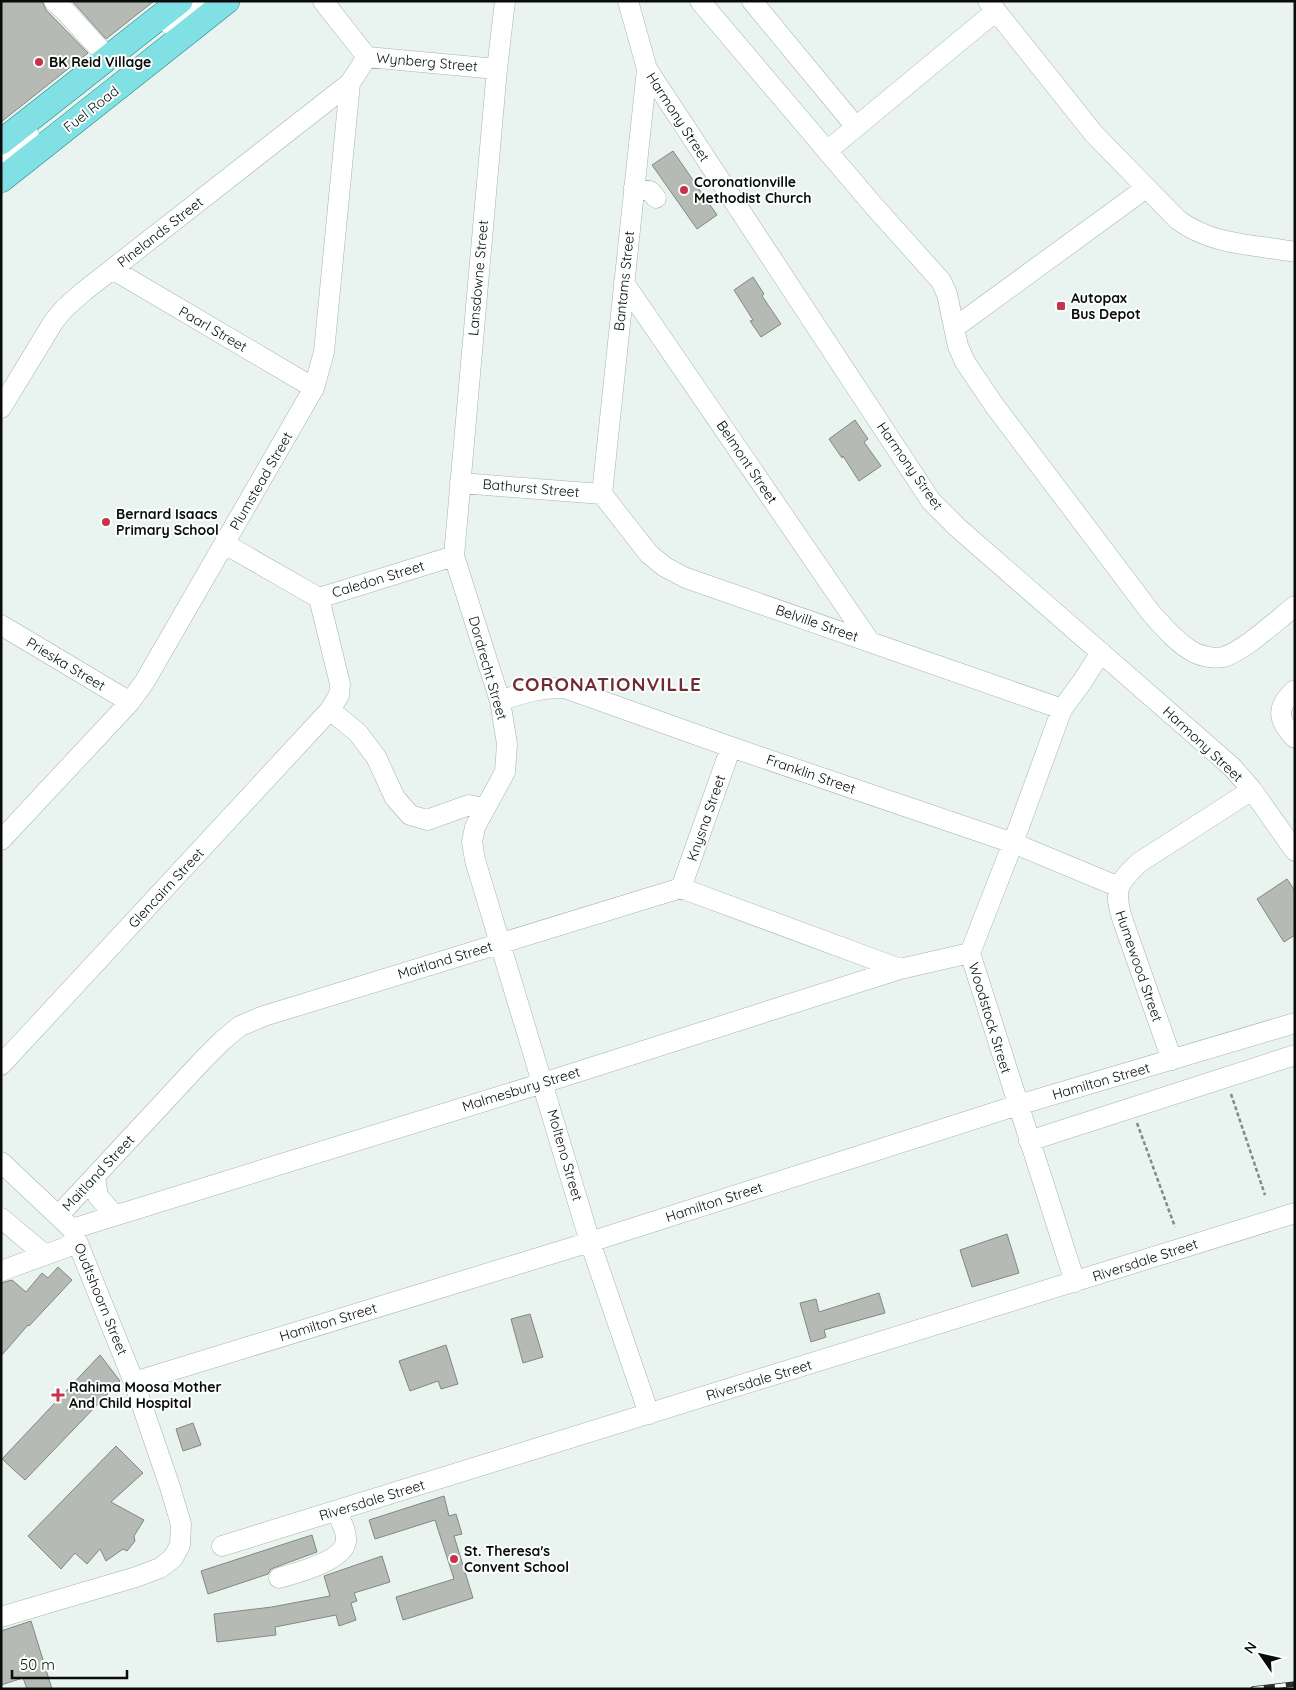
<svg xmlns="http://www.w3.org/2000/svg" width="1296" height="1690" viewBox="0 0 1296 1690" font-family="Quicksand,sans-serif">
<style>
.building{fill:#b5bbb4;stroke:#828881}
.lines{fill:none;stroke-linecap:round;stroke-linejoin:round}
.minor-casing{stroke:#a8b2ae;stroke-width:21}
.major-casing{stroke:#20898c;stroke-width:26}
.path{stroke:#838a87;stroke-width:2.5;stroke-dasharray:4 2.5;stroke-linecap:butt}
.minor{stroke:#fff;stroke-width:20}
.major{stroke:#81e0e4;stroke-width:25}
.rail-casing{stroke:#292d2c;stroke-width:5.5}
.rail{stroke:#fbfffd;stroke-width:4;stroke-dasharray:11;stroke-linecap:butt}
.poi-dot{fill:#c53549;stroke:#fbfffd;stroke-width:2}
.labels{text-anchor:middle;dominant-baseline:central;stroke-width:4;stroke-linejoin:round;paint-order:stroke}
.poi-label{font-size:14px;font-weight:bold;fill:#090c0b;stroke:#fbfffd;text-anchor:start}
.street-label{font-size:14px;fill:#090c0b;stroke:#fbfffd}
.district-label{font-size:19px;font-weight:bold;letter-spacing:1px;fill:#722c31;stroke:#fbfffd}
</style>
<rect width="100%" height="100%" fill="#e9f3ef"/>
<path class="building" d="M1,1H42L46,10L88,53L1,122Z
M72,1H154L106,39Z
M673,151L717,215L697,229L652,165Z
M753,277L764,294L762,296L781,324L761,337L750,321L753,320L734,290Z
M855,420L868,439L864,442L881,466L859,481L843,456L842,458L829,439Z
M1287,879L1295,891V935L1284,942L1257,899Z
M1007,1234L1019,1273L972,1287L960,1250Z
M58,1267L72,1280L29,1326L28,1325L1,1356V1283L12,1280L26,1292L42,1273L48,1278Z
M879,1293L885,1313L824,1330L826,1337L811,1342L800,1303L816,1299L819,1312Z
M530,1314L543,1357L523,1363L511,1319Z
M446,1345L458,1384L441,1389L438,1381L410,1391L399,1361Z
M100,1355L120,1381L25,1480L2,1459Z
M193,1423L201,1445L183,1451L176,1429Z
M116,1446L143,1473L111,1502L144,1520L134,1536L135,1541L127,1551L123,1549L106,1561L100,1549L87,1564L75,1553L61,1569L28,1536Z
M444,1496L449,1516L456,1514L462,1534L454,1536L473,1598L403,1620L396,1597L454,1579L435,1520L375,1539L369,1520Z
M312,1535L317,1552L276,1567L271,1569L268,1574L208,1594L201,1571Z
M382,1556L390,1582L354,1593L357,1601L351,1603L356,1620L339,1626L336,1615L275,1627L276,1635L217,1642L214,1614L272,1607L330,1596L324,1576Z
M31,1621L52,1689H27L23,1678L1,1685V1631Z"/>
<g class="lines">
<g class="minor-casing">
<path id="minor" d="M54,1L65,11L108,58
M323,1L367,57L497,69
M505,1L497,69L454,556L500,701L507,744L505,772L475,827L472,842L475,860L590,1242L649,1414
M628,1L647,69L931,501L958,528L1232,767L1252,790L1295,851
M700,1L873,205L941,281L947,294L958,346L965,362L994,405L1151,613C1163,626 1175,641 1190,650C1199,656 1212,659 1223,657C1243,652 1277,620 1295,606
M752,1L856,127
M988,1L1094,134L1178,220C1214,246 1253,244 1295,252
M169,24L198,1
M827,151L996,11
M1,157L29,135
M634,188L650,191L656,198
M112,269L314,388
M624,283L870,642
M954,328L1146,188
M1,408L54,321L65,308L83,292L350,83
M460,483L602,494
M602,494L649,554L665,567L686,578L1062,709
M602,494L647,69
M225,544L319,598L454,556
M1,625L130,702
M1295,690C1276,707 1277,720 1295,738
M500,701C522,693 542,687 565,688L731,747L1013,843L1119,887
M330,710L358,733L376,757L395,798L410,815L427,820L469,805L484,808
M1,840L130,702L145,681L314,388L324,352L350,83L367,57
M681,888L731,747
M1172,1060L1123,921C1113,890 1117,883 1140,862L1252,790
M1,1065L330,710L339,695L340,684L319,598
M1029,1141L1295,1055
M1,1162L72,1229L134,1382L170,1487L181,1524L180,1545L173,1558L160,1568L136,1577L1,1617
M95,1177L98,1196L114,1215
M58,1216L202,1061L223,1040L240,1026L264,1016L681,888L900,969
M1,1218L45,1255
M72,1229L543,1083L900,969L970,953
M1,1271L78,1243
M1075,1282L970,953L1013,843L1062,709L1082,682L1101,652
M134,1382L590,1242L1018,1105L1295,1023
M222,1546L1295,1213
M279,1578C296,1573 344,1561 346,1541C347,1531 340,1519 336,1511"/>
</g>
<g class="major-casing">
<path id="major" d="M1,142L180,1
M1,180L227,1"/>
</g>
<path class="path" d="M1231,1094L1265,1195
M1137,1123L1175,1227"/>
<use href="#minor" class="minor"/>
<use href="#major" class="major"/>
<g class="rail-casing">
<path id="rail" d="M1253,1689L1295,1684"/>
</g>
<use href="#rail" class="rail"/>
</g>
<g class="poi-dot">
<circle cx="39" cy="62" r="5"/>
<circle cx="684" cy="190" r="5"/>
<rect x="1056" y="301" width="10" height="10" rx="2.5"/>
<circle cx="106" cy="522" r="5"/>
<path d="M55.5 1387.5h5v5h5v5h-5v5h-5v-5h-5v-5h5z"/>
<circle cx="454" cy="1559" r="5"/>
</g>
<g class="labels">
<g class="poi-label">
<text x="49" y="62">BK Reid Village</text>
<text x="694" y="182">Coronationville<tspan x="694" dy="16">Methodist Church</tspan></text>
<text x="1071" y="298">Autopax<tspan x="1071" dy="16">Bus Depot</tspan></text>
<text x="116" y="514">Bernard Isaacs<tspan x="116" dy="16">Primary School</tspan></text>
<text x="69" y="1387">Rahima Moosa Mother<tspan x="69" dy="16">And Child Hospital</tspan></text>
<text x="464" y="1551">St. Theresa's<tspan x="464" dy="16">Convent School</tspan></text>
</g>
<g class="street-label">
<text transform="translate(427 62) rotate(5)">Wynberg Street</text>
<text transform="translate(91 109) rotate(-38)">Fuel Road</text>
<text transform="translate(678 117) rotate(57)">Harmony Street</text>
<text transform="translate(160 232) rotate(-38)">Pinelands Street</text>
<text transform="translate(478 278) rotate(-85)">Lansdowne Street</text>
<text transform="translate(624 281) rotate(-84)">Bantams Street</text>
<text transform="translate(213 329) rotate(30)">Paarl Street</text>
<text transform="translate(747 462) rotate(56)">Belmont Street</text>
<text transform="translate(910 466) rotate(55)">Harmony Street</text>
<text transform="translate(261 481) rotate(-60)">Plumstead Street</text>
<text transform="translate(531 488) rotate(5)">Bathurst Street</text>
<text transform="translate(378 579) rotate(-17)">Caledon Street</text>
<text transform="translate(817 623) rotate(19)">Belville Street</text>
<text transform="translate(66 664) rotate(31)">Prieska Street</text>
<text transform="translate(488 668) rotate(74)">Dordrecht Street</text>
<text transform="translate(1203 744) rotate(43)">Harmony Street</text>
<text transform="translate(811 774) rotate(19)">Franklin Street</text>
<text transform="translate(706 818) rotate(-71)">Knysna Street</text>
<text transform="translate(166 888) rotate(-47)">Glencairn Street</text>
<text transform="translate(445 960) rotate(-17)">Maitland Street</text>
<text transform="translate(1139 966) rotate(71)">Humewood Street</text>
<text transform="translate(990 1018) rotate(73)">Woodstock Street</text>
<text transform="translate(1101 1081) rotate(-16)">Hamilton Street</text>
<text transform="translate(521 1089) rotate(-17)">Malmesbury Street</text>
<text transform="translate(565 1155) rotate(74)">Molteno Street</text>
<text transform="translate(98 1173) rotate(-47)">Maitland Street</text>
<text transform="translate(714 1202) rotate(-18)">Hamilton Street</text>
<text transform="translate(1145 1260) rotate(-18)">Riversdale Street</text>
<text transform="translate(101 1299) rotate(68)">Oudtshoorn Street</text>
<text transform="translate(328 1322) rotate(-17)">Hamilton Street</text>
<text transform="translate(759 1380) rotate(-17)">Riversdale Street</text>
<text transform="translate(372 1500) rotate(-17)">Riversdale Street</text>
</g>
<g class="district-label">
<text x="607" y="684">CORONATIONVILLE</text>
</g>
</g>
<rect width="1296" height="1690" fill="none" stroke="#090c0b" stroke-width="5"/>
<g transform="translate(1261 1655) rotate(304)" stroke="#fbfffd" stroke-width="4" paint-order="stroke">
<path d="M0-4L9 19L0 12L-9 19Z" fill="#090c0b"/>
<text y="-8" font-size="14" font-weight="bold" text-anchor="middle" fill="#090c0b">N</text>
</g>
<path d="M12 1670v8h115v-8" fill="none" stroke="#090c0b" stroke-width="2.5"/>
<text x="20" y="1670" font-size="15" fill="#090c0b" stroke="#fbfffd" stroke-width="4" paint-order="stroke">50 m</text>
</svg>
